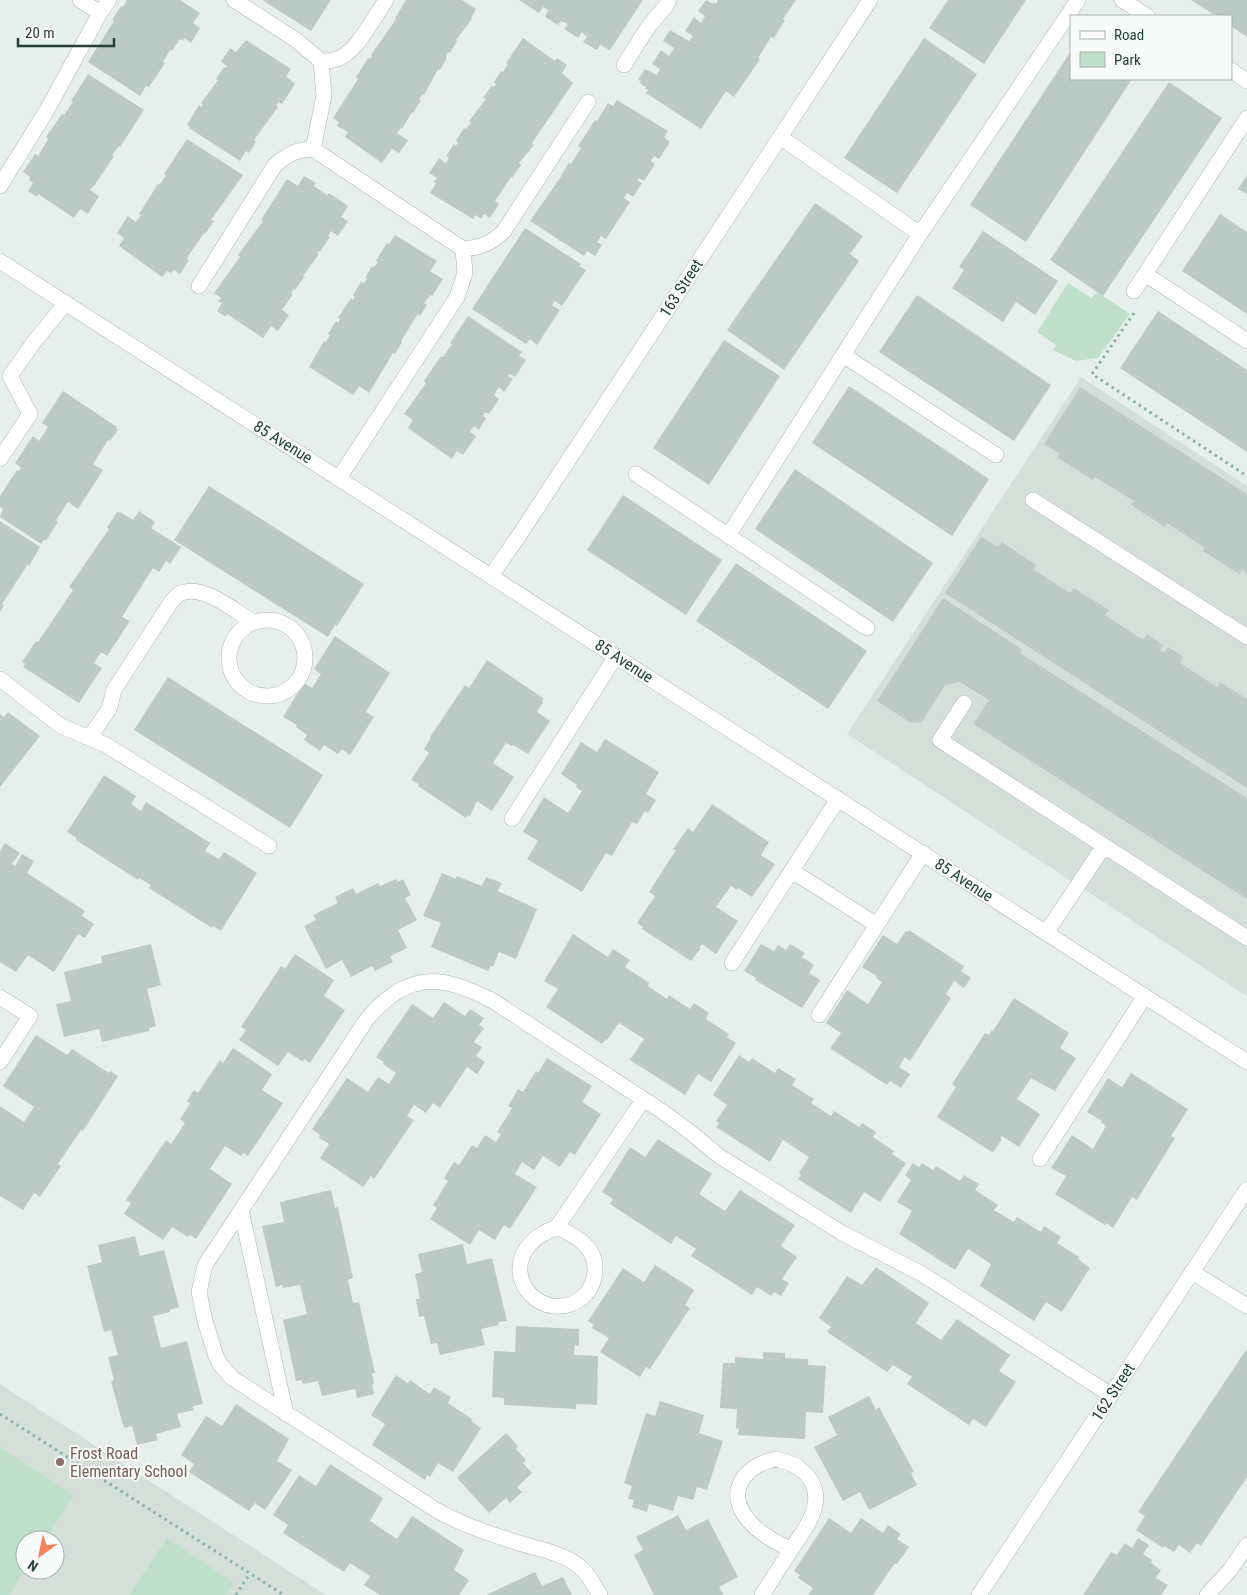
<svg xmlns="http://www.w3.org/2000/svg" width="1247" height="1595" viewBox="0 0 1247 1595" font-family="'Roboto Condensed',sans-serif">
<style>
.built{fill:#d4dfda;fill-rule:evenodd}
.green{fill:#bfe0c8}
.building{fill:#bbcac4}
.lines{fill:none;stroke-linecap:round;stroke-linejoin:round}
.lane-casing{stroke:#a8b8b2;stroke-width:16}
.street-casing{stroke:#a8b8b2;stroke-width:16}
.path{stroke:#86b3a5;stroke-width:3;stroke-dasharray:2.5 4;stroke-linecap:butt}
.lane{stroke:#fff;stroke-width:15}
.street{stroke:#fff;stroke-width:15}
.education-dot{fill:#8d6e63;stroke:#f7fbf9;stroke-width:2}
.labels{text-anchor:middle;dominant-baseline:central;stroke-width:4;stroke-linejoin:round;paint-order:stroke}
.street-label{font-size:16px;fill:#24423a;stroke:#f7fbf9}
.education-label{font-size:16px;fill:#785e54;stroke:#f7fbf9;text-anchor:start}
</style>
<rect width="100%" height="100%" fill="#e6efeb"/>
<path class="built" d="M1081,377L1247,486V996L847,734Z
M0,1384L326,1595H0ZM25,1540H55V1570H25Z"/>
<path class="green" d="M1068,283L1091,298L1097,292L1130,314L1098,358L1076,361L1053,350L1056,345L1037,332Z
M0,1447L74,1495L45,1540H25V1570L9,1595H0Z
M167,1538L234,1583L226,1595H129Z"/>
<path class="building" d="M127,0H180L200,13L193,23L200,28L191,43L184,38L183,41L180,39L172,51L170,50L163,62L165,63L149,87L146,86L140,96L88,62L114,21L112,20L121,6L123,7Z
M262,0H331L311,31Z
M406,0H462L476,9L471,18L472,19L456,40L457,41L450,53L448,52L446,57L447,58L440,70L438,69L424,95L423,94L419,99L421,100L413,113L412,112L402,129L401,128L397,133L408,140L399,153L392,149L382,163L345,137L348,132L337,126L339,122L333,118L358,79L356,77L368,58L370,59L372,56L371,55L396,19L395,18Z
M519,0H643L610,50L600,45L597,50L583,42L587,37L582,32L578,38L564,29L568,24L561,21L558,25L545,17L548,10L543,7L539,13Z
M706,0L713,4L714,2L716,4L718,0H796L783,19L785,20L774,38L771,37L758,58L760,59L734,97L726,91L701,129L646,93L648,90L645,89L646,87L640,83L641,81L638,80L645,69L657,75L660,69L652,64L661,50L669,56L674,48L663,41L670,30L689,41L693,36L685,31L694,17L701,23L705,16L698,11Z
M948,0H1026L984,64L929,28Z
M1191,0H1247V37L1231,26V16H1216Z
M523,38L555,61L557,58L567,65L562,73L573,83L532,143L534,145L519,163L521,165L512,178L511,177L495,201L499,204L490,218L484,214L481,219L475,215L473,219L430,193L436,183L434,182L437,178L429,173L439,158L446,163L449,158L446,156L454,144L456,146L458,142L456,141L464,128L466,129L471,123L469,121L486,99L483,98L492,85L494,87L496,84L494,82L501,71L503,72L508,64L506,63Z
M924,38L977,74L897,193L844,158Z
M246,40L291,69L286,76L295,84L282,104L279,102L276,106L278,107L254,140L256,142L249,153L246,151L240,161L189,128L190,127L187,125L199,105L202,107L203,105L201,103L218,80L216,79L224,67L226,68L227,66L221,62L230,48L236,52Z
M1071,51V79H1132L1026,242L970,205Z
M88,74L144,110L120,147L119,146L112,155L114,156L94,186H93L90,190L99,196L88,214L80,209L74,218L38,194L37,197L28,191L33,183L29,180L30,177L23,172L35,154L38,156L48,139L46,137L62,114L64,115L73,102L71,101Z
M1169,82L1222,118L1103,296L1050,260Z
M617,100L668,131L664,137L670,142L659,159L654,156L651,161L655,164L644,181L639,178L637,180L642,183L633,197L627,193L624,198L630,202L606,239L601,236L597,242L602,245L595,256L587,251L584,256L530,221L562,175H561L569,163L571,164L581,148L578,146L595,120L597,121L608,103L613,106Z
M187,139L243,175L211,220L214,221L205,234L204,233L187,258L189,260L180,274L174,270L171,273L167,271L162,277L119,246L124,238L117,233L128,216L136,222L141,215L139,214L158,184L159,185L166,176L164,174Z
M1247,175V194L1238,189Z
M304,176L316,183L314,186L327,195L329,193L348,206L341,217L348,221L338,236L331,231L328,236L330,237L320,252L319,251L317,253L319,254L303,276L304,277L295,290L294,289L291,293L293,294L282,310L289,315L278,331L271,326L263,338L227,314L226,317L217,311L222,303L218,301L221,298L214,293L240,257L238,255L263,221L261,220L287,179L298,186Z
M815,203L863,236L850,254L859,261L784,370L727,330Z
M1220,214L1247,232V314L1182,271Z
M525,228L581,264L579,266L586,270L562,306L555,301L552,305L560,310L537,345L530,339L526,344L472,309Z
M983,231L1058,281L1035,315L1016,302L1003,322L952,288L964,270L959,267Z
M395,235L437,261L430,271L443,279L432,296L430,295L424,303L427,305L420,316L418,314L401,341L402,342L395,354L393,353L369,393L359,386L353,395L309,367L324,341L326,342L330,335L328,334L336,321L338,323L340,319L338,318L351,298L353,300L355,297L353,295L361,282L364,283L367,279L365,278L372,266L374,267L378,262L376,261L387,243L389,244Z
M917,295L1051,385L1014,441L879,352Z
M1158,311L1247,370V452L1120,368Z
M468,316L522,352L519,356L526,360L515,377L510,374L508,376L513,379L504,392L499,387L494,395L499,399L489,414L485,412L483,416L486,418L479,430L474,426L470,432L476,436L463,455L457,451L452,459L408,428L413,420L404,414L426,383L424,381L441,356L443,357L452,344L450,343Z
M724,340L780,376L709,485L653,448Z
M849,386L989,479L952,536L812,443Z
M1080,387L1247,494V574L1242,570L1239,574L1203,551L1205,548L1167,523L1165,527L1131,505L1134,501L1095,477L1093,480L1058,458L1060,454L1044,444Z
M63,391L117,427L116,429L118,430L110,441L108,440L93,464L103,470L78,509L68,502L56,520L58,522L46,541L44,540L41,544L0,517L3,509L0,507V496L17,470L19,471L21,468L15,463L33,436L39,441L48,427L42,423Z
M795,469L933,563L893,622L755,529Z
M209,486L364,584L337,626L335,625L328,637L174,540Z
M623,495L722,560L686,615L587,550Z
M139,511L155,522L151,528L181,547L170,564L166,561L159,572L153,568L122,617L130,621L107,656L101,652L94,663L102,668L79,703L23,667L25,664L22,662L36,641L38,642L73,590L69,587L109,529L107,528L117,512L119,513L120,512L133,520Z
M0,521L40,547L29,566L28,564L2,604L4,606L0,612Z
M981,537L998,547L1002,542L1036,565L1034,570L1070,593L1074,588L1109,610L1105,615L1143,640L1147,634L1163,645L1160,650L1164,653L1168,647L1184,657L1180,663L1217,687L1220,682L1247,699V788L945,593Z
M736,563L867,651L828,709L696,621Z
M943,598L1022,649L1020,653L1247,798V899L973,724L989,700L960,682L945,685L922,722L911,723L877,701Z
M335,636L390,673L366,712L374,717L350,755L342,749L338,754L324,745L320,751L304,740L307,735L296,727L297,725L283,717L304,683L312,688L321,674L314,669Z
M487,660L544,699L542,701L543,702L537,712L550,721L528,754L513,745L512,746L506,743L493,763L514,777L492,811L477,801L470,816L468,815L466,818L418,786L419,784L411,780L429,753L424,749L431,738L430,737L465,685L469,688Z
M168,677L323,775L290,828L134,730Z
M8,712L40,736L0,787V714L4,717Z
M605,739L659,772L646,794L656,800L648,813L645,811L637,824L632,822L612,856L606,853L582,892L527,859L538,841L523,832L544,797L568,813L582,791L576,787L577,785L561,774L581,742L597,752Z
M104,775L136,796L131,804L141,811L146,802L210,843L205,851L219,859L224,852L257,873L221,931L213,926L212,928L149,888L151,885L139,878L138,880L76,840L77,838L67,832Z
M712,804L769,842L761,855L775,864L752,897L738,888L737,890L731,886L716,907L738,921L716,954L702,944L699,948H701L691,961L642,929L643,927L637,923L655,896L649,892L676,850L673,849L688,828L693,832Z
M5,843L20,853L12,864L15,866L22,854L34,861L27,873L85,911L82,916L94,924L85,938L78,934L54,972L28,955L16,972L0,962V851Z
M442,873L456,879L457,876L482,886L486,877L502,883L498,891L537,909L516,959L499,952L493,967L491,966L488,971L431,947L441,923L423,916Z
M396,879L398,882L403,879L411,895L405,898L417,920L398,930L407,948L390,956L393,962L375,971L372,966L351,977L342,960L326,969L304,926L316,920L313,915L338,903L335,897L353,888L356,894L378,883L380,886Z
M909,930L964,966L961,971L971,978L964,988L954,981L946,994L951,998L910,1061L905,1057L899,1067L910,1074L901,1088L890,1081L887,1085L831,1049V1047L841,1033L826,1023L847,990L868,1004L882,982L876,978L877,976L862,967L883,935L897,944L906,931L908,932Z
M573,934L608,957L613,949L630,960L625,967L649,983L648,986L667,999L669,995L690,1009L694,1003L709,1013L706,1019L729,1034L727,1037L736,1043L711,1082L698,1074L685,1095L630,1060L644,1039L619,1023L607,1040L606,1039L602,1044L546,1007L558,989L544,981Z
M151,944L161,985L147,989L156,1026L149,1028V1031L102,1042L99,1029L64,1037L56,1004L71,1001L64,972L102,963L101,956Z
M761,944L774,951L778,945L786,950L790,944L805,953L802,957L814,965L809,973L820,980L802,1008L755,980L756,978L744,971Z
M295,954L334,980L324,996L345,1010L310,1063L304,1059L303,1062L288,1052L278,1066L239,1040L246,1030L241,1027L281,966L285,969Z
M1014,998L1069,1033L1060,1048L1076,1058L1055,1091L1031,1078L1017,1099L1040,1114L1019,1147L1002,1136L1000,1138L1002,1139L994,1151L992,1152L937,1117L956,1087L952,1084L985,1033L989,1035L992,1030L993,1031Z
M444,1002L465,1016L470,1009L484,1018L479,1025L484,1028L474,1042L482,1047L476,1056L485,1062L477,1074L467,1067L440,1108L433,1103L426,1113L414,1105L407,1116L414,1120L374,1179L371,1176L363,1187L320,1158L329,1144L319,1138L320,1135L312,1129L347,1078L368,1092L378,1077L389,1084L396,1073L383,1064L384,1062L376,1057L412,1004L433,1018Z
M36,1035L67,1055L72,1049L109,1073L110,1071L118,1076L83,1131L81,1130L58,1164L61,1166L40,1197L34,1193L23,1210L0,1196V1106L24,1122L34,1107L3,1086Z
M233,1048L272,1074L262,1090L283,1103L248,1156L243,1153L241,1156L225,1146L210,1169L232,1184L196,1239L190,1235L188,1237L172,1227L163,1240L124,1214L131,1203L126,1200L166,1140L171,1144L185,1123L180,1119L190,1104L187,1101L194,1090L198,1093L220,1060L223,1063Z
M739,1055L749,1062L752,1058L775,1073L778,1068L796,1079L792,1085L814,1099L811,1103L831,1116L834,1111L859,1127L862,1123L876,1132L873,1137L894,1151L892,1154L906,1163L880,1202L864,1192L851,1213L798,1179L801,1175L799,1173L809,1157L783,1140L770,1162L716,1127L719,1123L716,1121L727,1105L713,1095Z
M547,1058L592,1086L582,1102L601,1114L575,1155L570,1152L560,1167L543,1156L534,1170L522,1162L515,1174L537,1187L510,1229L504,1225L495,1240L479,1230L470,1245L430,1219L437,1208L433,1205L448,1181L444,1178L454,1162L459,1165L472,1145L477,1148L485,1135L496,1142L501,1134L497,1132L512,1108L508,1106L518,1089L523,1092L536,1071L538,1073Z
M1131,1073L1188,1109L1171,1136L1175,1138L1137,1200L1132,1197L1113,1228L1106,1223L1105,1225L1055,1194L1066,1176L1051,1168L1072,1135L1093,1149L1106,1126L1101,1122L1102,1121L1087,1112L1108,1078L1122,1087Z
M658,1139L712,1174L699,1194L725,1211L740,1190L795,1225L781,1246L797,1257L782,1279L789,1283L781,1296L774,1292L771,1296L757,1287L752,1295L691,1256L696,1249L676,1236L671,1244L610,1204L613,1199L602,1192L630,1147L645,1157Z
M913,1163L919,1167L922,1163L933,1170L936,1166L960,1181L964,1175L979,1184L975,1190L998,1205L994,1210L1014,1222L1017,1217L1041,1232L1044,1226L1061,1237L1057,1243L1079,1257L1078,1259L1090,1268L1062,1312L1046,1302L1034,1321L980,1286L991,1264L968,1249L955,1270L899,1234L912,1211L897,1202L911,1180L905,1175Z
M331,1190L335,1208L338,1207L353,1278L348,1280L353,1303L359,1302L375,1373H372L374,1384L372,1385L374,1394L357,1398L355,1389L322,1396L318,1381L303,1384L302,1380L296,1381L283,1320L307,1314L300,1285L283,1288L282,1285L276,1287L262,1226L284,1222L280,1202Z
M135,1236L140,1256L164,1250L179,1307L170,1310V1312L153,1316L161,1348L187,1341L203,1404L193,1406L194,1410L177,1414L181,1427L156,1434L158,1440L137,1445L132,1426L124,1428L116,1400L111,1381L114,1380L108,1357L118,1355L111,1330L104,1332L87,1266L102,1262L98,1245Z
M463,1244L467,1264L492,1258L507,1321L498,1322L499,1325L481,1329L485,1345L440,1355L437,1343L431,1344L424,1316L419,1317L416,1299L420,1298L415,1274L422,1272L418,1254Z
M655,1265L694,1290L685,1305L690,1308L650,1369L646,1367L640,1377L600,1352L609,1338L592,1328L594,1325L588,1321L623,1268L644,1282Z
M876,1267L929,1303L916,1323L941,1340L957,1319L1010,1355L999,1371L1016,1382L986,1427L973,1419L969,1425L907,1384L912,1377L893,1365L887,1372L827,1332L831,1327L819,1318L847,1276L862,1285Z
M516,1326L579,1329V1346L575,1345L574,1355L598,1356L597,1405L576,1404V1409L504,1405V1398L492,1397L494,1351L515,1352Z
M1246,1350L1247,1351V1477L1201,1546L1197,1543L1190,1553L1179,1545L1174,1552L1164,1546L1163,1548L1136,1530L1145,1516L1138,1512Z
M763,1352L785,1353V1358L808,1359V1365L826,1366L823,1413L806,1412L805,1439L738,1435L739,1428L736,1429L737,1409L720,1408L723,1363H735V1357L763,1359Z
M396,1375L408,1383L410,1380L430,1394L434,1387L451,1397L448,1403L472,1419L471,1421L481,1428L453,1472L438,1463L430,1477L427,1475L425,1480L372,1445L385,1424L371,1415Z
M869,1396L876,1410L879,1407L914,1472L911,1473L917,1485L869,1510L860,1492L843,1501L814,1447L837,1435L828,1417Z
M660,1401L704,1415L699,1433L723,1441L707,1490L697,1487L693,1500L678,1496L673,1511L649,1504L647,1512L632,1507L634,1500L628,1499L632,1486L624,1483L646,1413L655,1416Z
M236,1404L289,1439L277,1461L292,1470L265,1510L255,1503L249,1511L189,1472L194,1464L181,1455L206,1416L222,1426Z
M506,1433L518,1446L516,1449L526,1460L523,1463L532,1473L517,1487L522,1492L510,1503L506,1498L489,1513L457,1478Z
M330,1464L383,1498L370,1521L397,1539L412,1516L464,1550L454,1570L469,1580L459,1595H380L364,1585L370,1576L350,1563L344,1572L283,1533L288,1525L273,1515L299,1475L316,1486Z
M678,1515L686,1530L708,1519L738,1577L719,1587L724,1595H654L634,1555L643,1550L636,1537Z
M829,1518L851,1533L861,1518L883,1533L888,1525L901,1534L897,1539L909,1547L897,1564L895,1563L873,1595H808L813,1588L798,1578L800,1575L794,1571Z
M1138,1538L1149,1545L1143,1554L1152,1560L1151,1563L1161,1570L1156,1578L1168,1585L1161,1595H1083L1111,1552L1117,1555L1125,1543L1132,1548Z
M535,1572L542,1586L563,1577L572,1595H486Z"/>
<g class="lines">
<g class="lane-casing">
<path id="lane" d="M80,0L100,13
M234,0L296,40L321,61L324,96L313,149
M1122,0L1147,16
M321,61C325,61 330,61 334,60C355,56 374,17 386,0
M624,65L648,27L666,6L669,0
M1231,70L1247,81
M780,137L920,234
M0,186L47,110L100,13L109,0
M463,249C480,248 492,243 504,231L588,102
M1145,274L1247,341
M199,286L275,165C287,155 297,149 313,149L463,249L465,273L457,297L339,478
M1134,291L1247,118
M843,355L996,455
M10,376L34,342L65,304
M0,459L30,414L10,376
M636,474L867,628
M1033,500L1247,637
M728,536L920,234L1078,0
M229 658a38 38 0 1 1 76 0a38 38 0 1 1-76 0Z
M0,679L61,726L106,745L269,846
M964,703L940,740L1247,938
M90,737L109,709L114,690L171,602C173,600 176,596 179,594C201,582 235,611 253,622
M512,819L616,656
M792,871L877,925
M1046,933L1104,846
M732,963L838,799
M0,997L30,1016L0,1062
M819,1015L923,853
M1040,1159L1145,996
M241,1210L286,1414
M557,1227C576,1236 596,1247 595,1270C595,1280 590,1291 583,1297C545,1327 498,1278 531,1243C538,1235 548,1231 557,1227Z
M557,1227L643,1100
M1192,1272L1247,1306
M776,1459C798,1463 820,1479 815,1505C812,1521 800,1536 791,1550C776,1542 760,1534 749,1521C724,1493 744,1465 776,1459Z
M600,1595C594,1586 589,1574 580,1567C564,1553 538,1549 519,1543C490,1534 463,1525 436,1510L232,1378L220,1364L216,1356L205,1321L199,1292L205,1265L367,1019C408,971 440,974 493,1001L663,1112L689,1131L719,1156L751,1176L842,1233L922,1274L1111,1395
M762,1595L791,1550
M1207,1595L1230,1570L1247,1545"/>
</g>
<g class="street-casing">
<path id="street" d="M0,261L1247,1062
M491,576L520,534L870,0
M979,1595L1247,1189"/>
</g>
<path class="path" d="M1134,313L1092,374L1247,476
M0,1414L284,1595
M236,1595L250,1573"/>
<use href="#lane" class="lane"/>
<use href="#street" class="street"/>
</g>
<circle class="education-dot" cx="60" cy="1462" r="5"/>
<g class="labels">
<g class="street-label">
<text transform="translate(681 288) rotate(-57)">163 Street</text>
<text transform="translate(283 442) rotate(32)">85 Avenue</text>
<text transform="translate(624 661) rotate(33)">85 Avenue</text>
<text transform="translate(964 880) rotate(33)">85 Avenue</text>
<text transform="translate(1113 1392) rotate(-57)">162 Street</text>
</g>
<g class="education-label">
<text x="70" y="1453">Frost Road<tspan x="70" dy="18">Elementary School</tspan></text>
</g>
</g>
<rect x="1070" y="15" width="162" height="65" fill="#f7fbf9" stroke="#a3b1ad"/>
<rect x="1080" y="31" width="25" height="8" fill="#ffffff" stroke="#a3b1ad"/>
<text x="1114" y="40" font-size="15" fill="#24423a">Road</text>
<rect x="1080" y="52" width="25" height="15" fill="#bfe0c8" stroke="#a3b1ad"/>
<text x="1114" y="65" font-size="15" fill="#24423a">Park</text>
<g transform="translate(40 1555) rotate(213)"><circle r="24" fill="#f7fbf9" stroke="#a3b1ad"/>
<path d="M0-4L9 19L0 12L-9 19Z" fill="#f4845f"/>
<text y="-8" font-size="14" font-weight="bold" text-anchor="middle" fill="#24423a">N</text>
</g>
<path d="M18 38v8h96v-8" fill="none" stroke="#24423a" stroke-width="2.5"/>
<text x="25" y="38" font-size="15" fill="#24423a" stroke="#f7fbf9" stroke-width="4" paint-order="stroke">20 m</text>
</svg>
